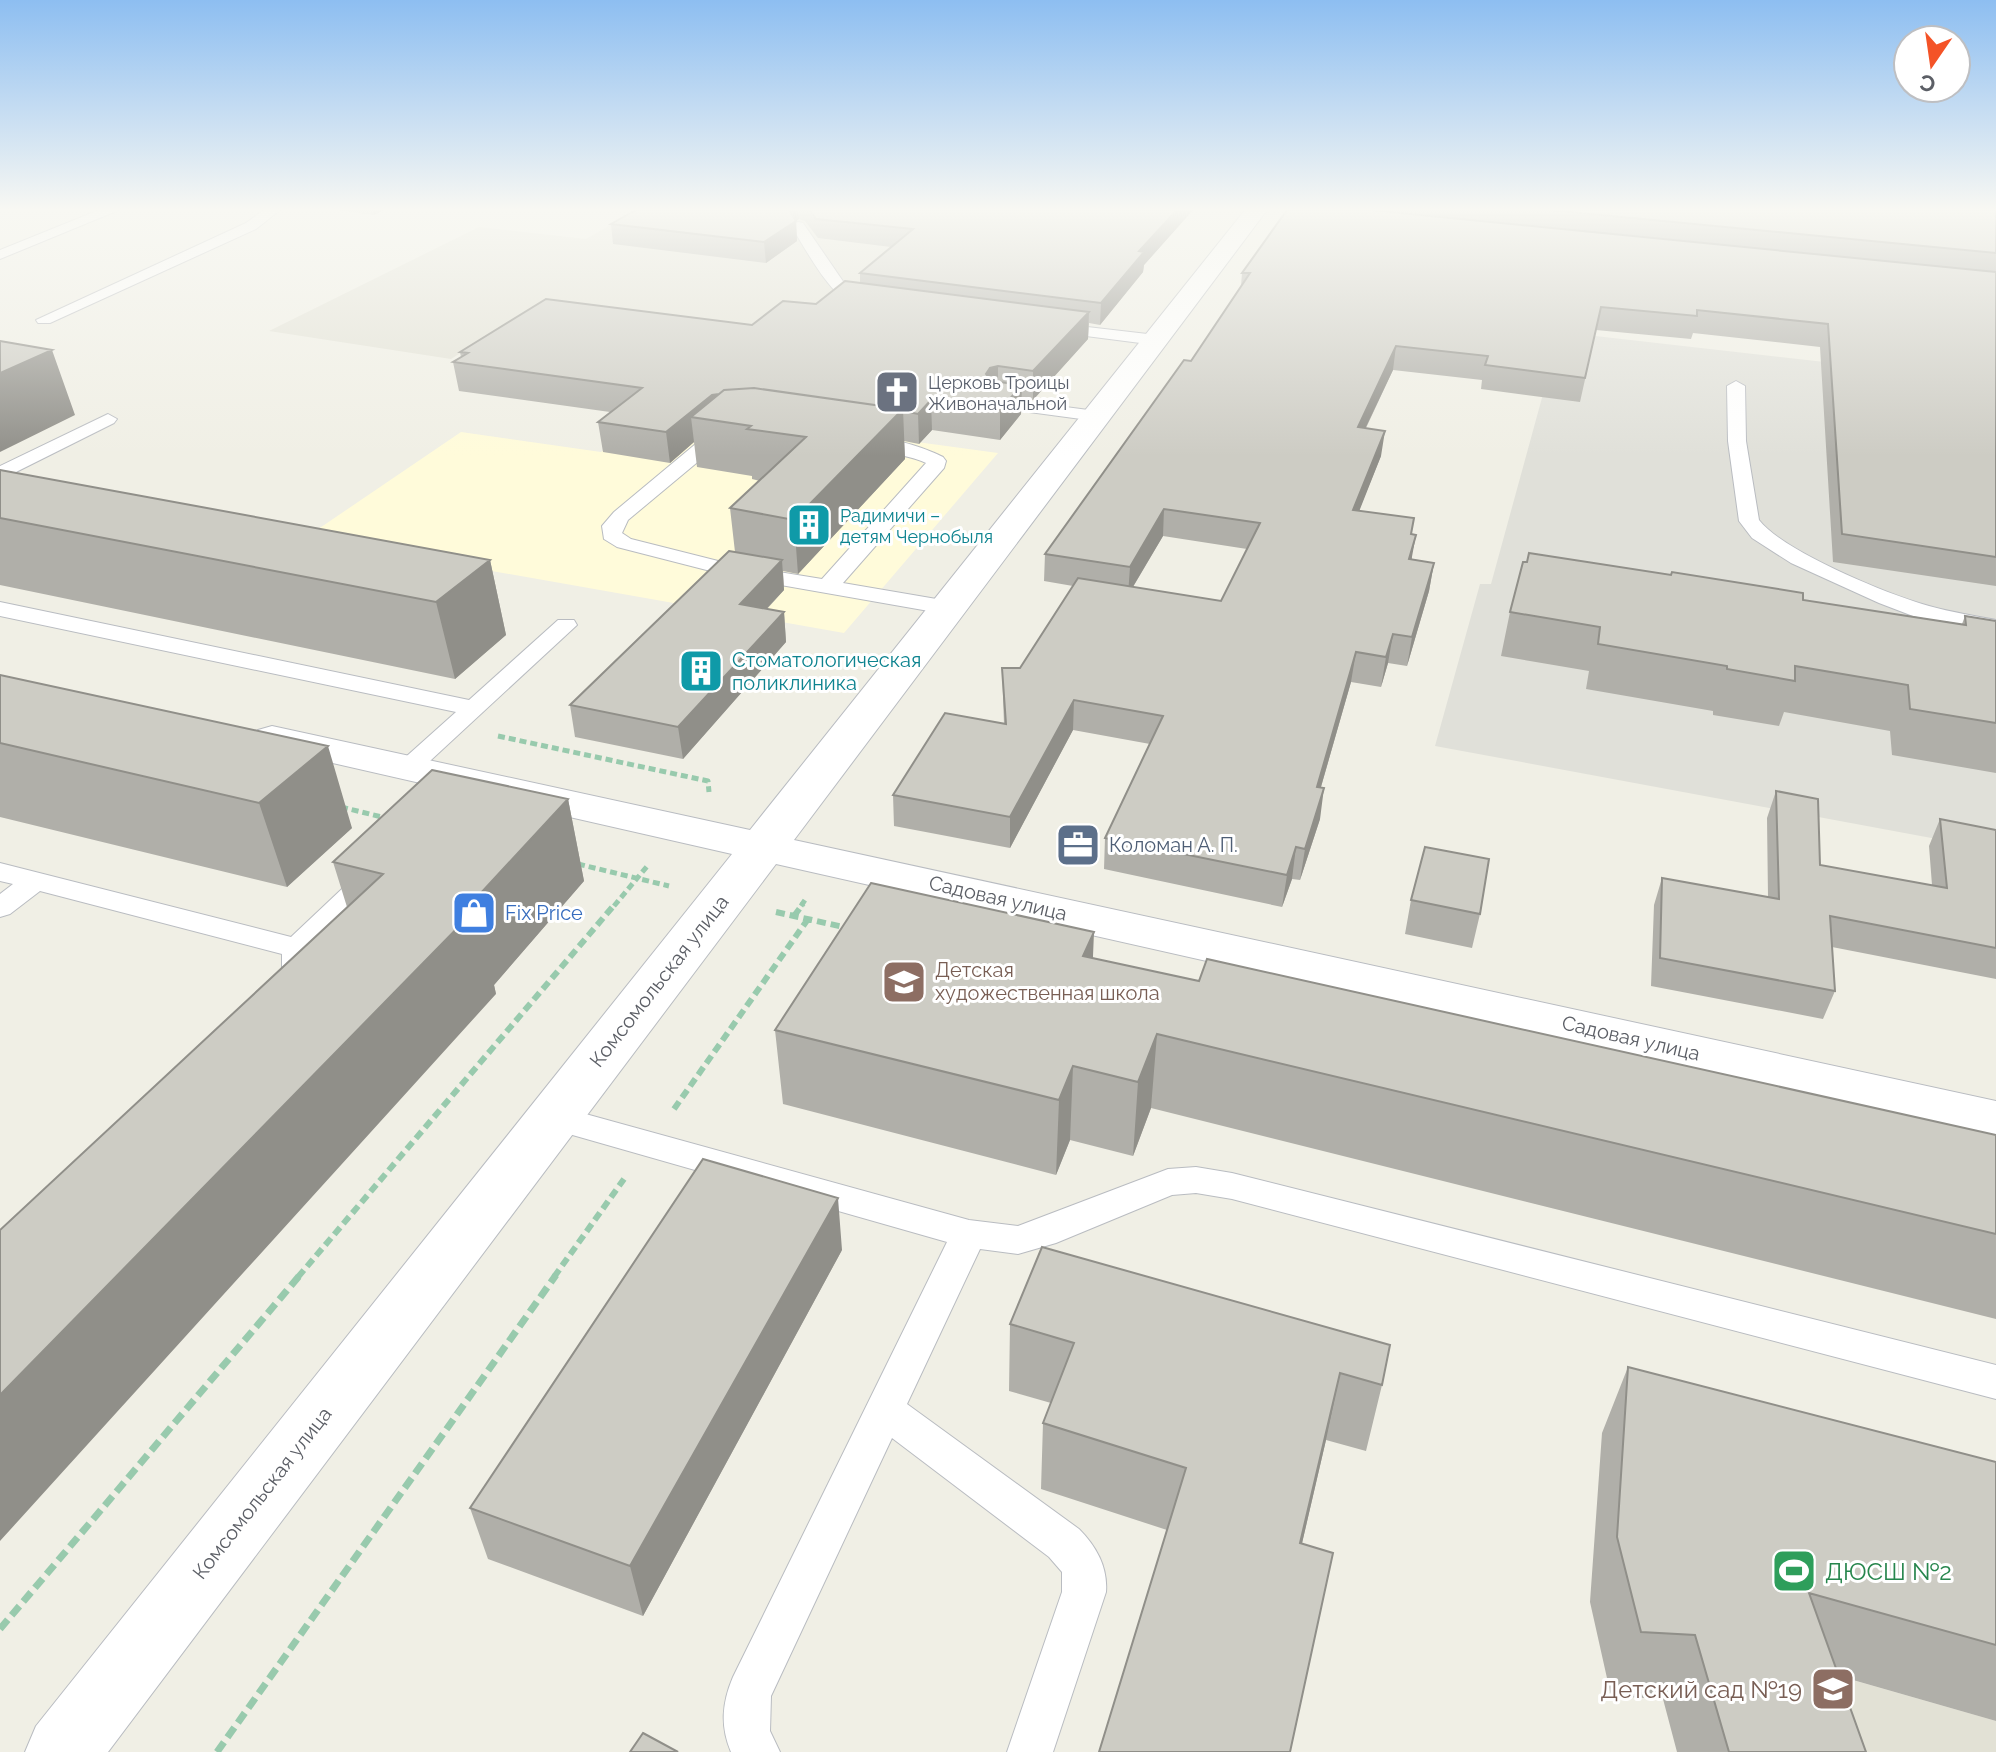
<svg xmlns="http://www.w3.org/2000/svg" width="1996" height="1752" viewBox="0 0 1996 1752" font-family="Raleway,sans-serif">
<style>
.commercial{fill:#fffbda}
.industrial{fill:#e0e0d9}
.education{fill:#e2e1d5}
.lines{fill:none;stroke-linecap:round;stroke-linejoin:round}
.service-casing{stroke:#b9bcc1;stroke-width:2}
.tertiary-casing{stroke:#b9bcc1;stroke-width:2}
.path-far2{stroke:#98caad;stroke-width:5;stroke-dasharray:7 4;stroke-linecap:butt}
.path-far1{stroke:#98caad;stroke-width:6;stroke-dasharray:9 5;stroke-linecap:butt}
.path{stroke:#98caad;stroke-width:7;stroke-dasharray:12 6;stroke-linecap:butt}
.service{fill:#fff;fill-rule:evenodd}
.tertiary{fill:#fff;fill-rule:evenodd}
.wall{fill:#b0afa9;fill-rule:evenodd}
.shaded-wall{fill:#908f89}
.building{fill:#cdccc4;stroke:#908f89;stroke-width:2}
.labels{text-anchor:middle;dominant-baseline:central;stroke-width:6;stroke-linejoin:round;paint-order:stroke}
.far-worship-label{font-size:18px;fill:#5b616d;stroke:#fff;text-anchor:start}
.far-culture-label{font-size:18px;fill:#0d838f;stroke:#fff;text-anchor:start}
.culture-label{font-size:20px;fill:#0d838f;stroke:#fff;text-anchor:start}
.service-label{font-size:20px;fill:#4e5e75;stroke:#fff;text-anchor:start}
.street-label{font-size:20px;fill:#5c5f66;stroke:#fff}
.shop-label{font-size:20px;fill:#366cbe;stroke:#fff;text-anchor:start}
.education-label{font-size:20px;fill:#785e54;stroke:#fff;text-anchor:start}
.near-leisure-label{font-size:24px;fill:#27864d;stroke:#fff;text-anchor:start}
.near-education-label{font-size:24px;fill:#785e54;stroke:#fff;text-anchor:end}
</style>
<rect width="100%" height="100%" fill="#f0efe5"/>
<path class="commercial" d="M659,407L998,453L844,633L305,538L461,432L601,452Z"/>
<path class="industrial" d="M1560,332L1949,376L1996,410V850L1435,746L1480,584H1491Z"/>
<path class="education" d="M636,210H1018L751,336L531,309L451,359L269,331L479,227L586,239Z
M1772,1657L1996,1721V1752H1803Z"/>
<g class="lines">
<g class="service-casing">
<path id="service" d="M99,210H119L0,259V250Z
M264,210H280L256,229L50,323H38L36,320L246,223Z
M798,222L803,223L851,293L875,302V308C837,315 809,253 791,226Z
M1053,323L1156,335L1164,340L1156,345L1047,331V325Z
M1736,381L1745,386L1746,441L1759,520C1784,552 1889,595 1929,606C1951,612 1974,616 1996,620V634L1913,616L1879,603L1791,563L1752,538L1739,521L1728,441L1727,386Z
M998,398L1096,411L1105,416L1096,421L992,407L989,403L992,399Z
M108,414L117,419L114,423L0,480V466Z
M723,425L732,431L730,435L628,520L622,533L631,539L730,564L822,579L926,463C907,453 867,452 858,443C872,429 926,448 943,457L946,461L944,468L843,583L954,602L957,607L954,612L946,614L730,576L617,547L604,539L602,526L614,512L716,427Z
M0,602L469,700L558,620H574L577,625L417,773H399L395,768L399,763L456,712L0,616Z
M0,863L291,937L362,870L372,867L382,870L386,876L312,951V978L301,995L290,998L279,995L275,988L282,977V954L40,891L10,914L0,917V894L13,884L0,881Z
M553,1105L969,1220L1018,1226L1168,1169L1196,1167L1232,1173L1996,1365V1399L1232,1199L1196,1193L1172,1195L1056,1243L1018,1254L980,1249L907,1404L1079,1529C1096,1546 1108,1567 1106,1592L1053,1752H1007L1062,1592V1572L1049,1557L892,1438L771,1696L770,1731L780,1752H731C720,1726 722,1703 733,1677L947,1242L541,1126L536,1117L541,1108Z"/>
</g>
<g class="tertiary-casing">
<path id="tertiary" d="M1245,210H1267L794,840L1996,1101V1139L776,864L108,1752H25L36,1726L732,854L258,746L252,738L258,730L272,726L750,830Z"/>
</g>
<path class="path-far2" d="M498,736L708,781L709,792
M341,807L386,818
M578,864L669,886
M614,906L649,864
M801,906L805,900"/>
<path class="path-far1" d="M776,912L848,928
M794,916L803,904
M674,1109L808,919
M298,1277L615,904
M554,1277L624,1179"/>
<path class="path" d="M0,1629L300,1275
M217,1752L556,1275"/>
<use href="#service" class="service"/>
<use href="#tertiary" class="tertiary"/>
</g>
<path class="wall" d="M336,210H384L374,215Z
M636,210H1193L1144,265L1143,272L1100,325L1089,323L1088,339L1033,400L1021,398V414L1000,440L932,430L919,444L904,441L905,459L798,574L783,571L784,590L767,609L784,612L786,642L683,759L575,737L570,705L735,552L730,508L760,481L752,479V476L697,467L694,442L670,463L603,452L598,422L610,412L459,391L453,362L461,357L460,352L752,325L816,304L860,282V273L891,247L818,238L805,221L799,219L796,221L797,241L766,263L613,244L611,224Z
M1287,210H1996V586L1833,562L1820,347L1693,333L1691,339L1596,330L1580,402L1481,389L1482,380L1393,370L1366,428L1381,456L1359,510L1411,534L1412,559L1434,563L1429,591L1407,666L1388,663L1381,687L1351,682L1321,787L1320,819L1300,880L1292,879L1282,907L1104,869L1105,838L1150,744L1073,730L1010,848L894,826L893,795L1004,724L1002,668H1020L1073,586L1044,581L1045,554L1191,361L1241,286L1242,273ZM1163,536L1247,549L1221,601L1133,587Z
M0,470L490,560L506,635L455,679L0,585Z
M1527,562L1803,600L1962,624L1965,616L1996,621V773L1892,755L1890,731L1784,712L1779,726L1713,715V711L1586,689L1589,671L1501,656L1510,612Z
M0,675L352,828L287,887L0,817Z
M1776,791L1820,865L1932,885L1929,846L1940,819L1996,830V979L1832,947L1835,991L1823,1019L1651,986L1654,905L1662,878L1768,897L1767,818Z
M568,799L584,881L494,985L496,994L347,907L333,862Z
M1411,900L1480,914L1472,948L1405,934Z
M1093,958L1199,981L1996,1135V1319L1151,1108L1133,1156L1070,1140L1056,1175L783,1104L775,1030Z
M1042,1247L1382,1385L1366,1451L1326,1440L1302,1543L1167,1530L1041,1489L1043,1423L1051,1403L1009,1391L1010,1324Z
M842,1250L643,1616L488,1559L470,1508Z
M1628,1367L1996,1462V1721L1839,1676L1866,1752H1677L1663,1699L1611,1696L1590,1602L1602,1433Z"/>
<path class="shaded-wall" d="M373,210H384L374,215Z
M787,210H798L799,219L788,225Z
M1177,210H1193L1144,265L1143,272L1100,325L1101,303L1139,251Z
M796,221L797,241L766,263L764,242Z
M1089,312L1088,339L1033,400V371Z
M1396,346L1393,370L1354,452L1358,427Z
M52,350L75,415L0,452V373Z
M998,366V395L986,374L990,368Z
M1022,385L1021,414L1000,440V410Z
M757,390L691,417L694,442L670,463L666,432L712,395Z
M931,400L932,430L919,444L918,414Z
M903,409L905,459L798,574L794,520Z
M1385,431L1381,456L1349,537L1353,510Z
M1164,509L1163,536L1128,595L1130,567Z
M1416,535L1411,562L1409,559Z
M490,560L506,635L455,679L436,602Z
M782,560L784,590L743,634L740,604Z
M1434,563L1429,591L1407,666L1412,637Z
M784,612L786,642L683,759L678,727Z
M1393,634L1388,663L1381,687L1386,657Z
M1356,652L1351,682L1312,818L1317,787Z
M1074,700L1073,730L1010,848V817Z
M328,746L352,828L287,887L259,803Z
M1324,788L1320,819L1300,880L1305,849Z
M568,799L584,881L494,985L496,994L0,1541V1395L467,908Z
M1296,847L1292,879L1282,907L1287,875Z
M1094,932L1091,1004L1083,956Z
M1157,1034L1151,1108L1133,1156L1138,1082Z
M1073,1066L1070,1140L1056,1175L1059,1100Z
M838,1198L842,1250L643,1616L630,1566Z
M1340,1373L1326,1440L1287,1608L1300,1543Z"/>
<path class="building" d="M636,210H789L796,221L764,242L611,224Z
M810,210H1177L1139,251L1144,252L1101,303L860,273L913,229L816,219Z
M1287,210H1370L1996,272V557L1842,534L1828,324L1697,310V316L1601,307L1585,378L1485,365L1488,356L1396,346L1358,427L1385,431L1353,510L1414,518L1411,534L1416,535L1409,559L1434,563L1412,637L1393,634L1386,657L1356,652L1317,787L1324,788L1305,849L1296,847L1287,875L1105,838L1163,716L1074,700L1010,817L893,795L945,713L1006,724L1002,668H1020L1078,578L1221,601L1260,523L1164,509L1130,567L1045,554L1184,360L1191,361L1250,273H1242Z
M1549,210H1996V253Z
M845,281L1089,312L1033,371L998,366L990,368L986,374L992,381L1022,385L1000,410L931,400L918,414L903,411V409L754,388L724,390L719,394L712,395L666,432L598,422L642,388L453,362L468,353L460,352L546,299L752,325L783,301L816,304Z
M0,341L52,350L0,373Z
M754,388L903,409L794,520L730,508L806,437L747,429L751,426L691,417L724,390Z
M0,470L490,560L436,602L0,518Z
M729,551L782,560L740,604L784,612L678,727L570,705Z
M1529,553L1671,575L1672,572L1803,593V600L1966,625L1965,616L1996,621V723L1910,709L1908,685L1795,666V681L1727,669V666L1598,644L1600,627L1510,612L1523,562H1527Z
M0,675L328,746L259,803L0,743Z
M432,770L568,799L467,908L475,910L0,1395V1230L383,874L333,862Z
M1776,791L1818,799L1820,865L1947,888L1940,819L1996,830V948L1830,916L1835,991L1660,958L1662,878L1779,899Z
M1425,847L1489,859L1480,914L1411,900Z
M871,883L1094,932L1083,956L1199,981L1207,959L1996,1135V1234L1157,1034L1138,1082L1073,1066L1059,1100L775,1030Z
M703,1159L838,1198L630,1566L470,1508Z
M1042,1247L1390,1345L1382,1385L1340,1373L1300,1543L1333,1553L1290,1752H1099L1186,1468L1043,1423L1074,1343L1010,1324Z
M1628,1367L1996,1462V1645L1809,1593L1866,1752H1729L1695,1635L1641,1632L1617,1537Z
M643,1733L678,1752H630Z"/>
<linearGradient id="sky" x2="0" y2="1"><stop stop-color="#8dbef1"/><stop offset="0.46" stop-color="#f8f8f3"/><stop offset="1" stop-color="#f8f8f3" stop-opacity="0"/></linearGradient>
<rect width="1996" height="456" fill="url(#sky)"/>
<defs>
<g id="church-square" transform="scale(2.3)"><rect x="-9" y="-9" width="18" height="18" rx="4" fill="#6b7280" stroke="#fff"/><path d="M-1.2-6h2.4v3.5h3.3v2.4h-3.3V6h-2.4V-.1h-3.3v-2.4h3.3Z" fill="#fff"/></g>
<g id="building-square" transform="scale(2.3)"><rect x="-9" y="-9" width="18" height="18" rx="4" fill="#0f9aa8" stroke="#fff"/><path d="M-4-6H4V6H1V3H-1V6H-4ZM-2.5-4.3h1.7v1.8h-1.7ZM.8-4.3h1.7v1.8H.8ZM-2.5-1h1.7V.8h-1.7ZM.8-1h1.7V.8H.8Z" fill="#fff"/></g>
<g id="office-square" transform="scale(2.3)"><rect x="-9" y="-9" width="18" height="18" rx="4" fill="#5c6f8a" stroke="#fff"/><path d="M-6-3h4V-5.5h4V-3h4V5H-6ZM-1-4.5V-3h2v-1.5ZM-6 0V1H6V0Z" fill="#fff"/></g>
<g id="shop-square" transform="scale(2.3)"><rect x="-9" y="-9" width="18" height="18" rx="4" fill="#3f7fe0" stroke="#fff"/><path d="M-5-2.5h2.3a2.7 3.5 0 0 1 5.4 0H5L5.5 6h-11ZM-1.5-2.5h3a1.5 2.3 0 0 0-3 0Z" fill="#fff"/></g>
<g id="school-square" transform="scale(2.3)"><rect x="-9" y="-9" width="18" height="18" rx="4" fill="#8d6e63" stroke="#fff"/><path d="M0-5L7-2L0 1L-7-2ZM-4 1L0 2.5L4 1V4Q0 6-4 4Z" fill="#fff"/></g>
<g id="stadium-square" transform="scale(2.3)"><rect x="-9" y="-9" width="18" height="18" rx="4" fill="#2e9e5b" stroke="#fff"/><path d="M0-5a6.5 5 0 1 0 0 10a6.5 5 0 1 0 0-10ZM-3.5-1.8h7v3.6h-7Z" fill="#fff"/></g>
</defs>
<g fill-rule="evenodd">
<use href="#church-square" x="897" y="392"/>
<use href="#building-square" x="809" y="525"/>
<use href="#building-square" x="701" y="671"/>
<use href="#office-square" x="1078" y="845"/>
<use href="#shop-square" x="474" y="913"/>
<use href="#school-square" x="904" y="982"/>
<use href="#stadium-square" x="1794" y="1571"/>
<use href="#school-square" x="1833" y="1689"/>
</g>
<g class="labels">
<g class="far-worship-label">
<text x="928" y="382">Церковь Троицы<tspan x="928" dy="21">Живоначальной</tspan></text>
</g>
<g class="far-culture-label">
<text x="840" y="515">Радимичи –<tspan x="840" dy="21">детям Чернобыля</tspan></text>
</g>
<g class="culture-label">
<text x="732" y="660">Стоматологическая<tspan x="732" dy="23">поликлиника</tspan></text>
</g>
<g class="service-label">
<text x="1109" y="845">Коломан А. П.</text>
</g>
<g class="street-label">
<text transform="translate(998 898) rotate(13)">Садовая улица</text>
<text transform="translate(659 981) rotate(-52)">Комсомольская улица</text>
<text transform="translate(1631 1038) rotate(13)">Садовая улица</text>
<text transform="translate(262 1493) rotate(-52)">Комсомольская улица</text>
</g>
<g class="shop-label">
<text x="505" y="913">Fix Price</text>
</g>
<g class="education-label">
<text x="935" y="970">Детская<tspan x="935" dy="23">художественная школа</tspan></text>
</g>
<g class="near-leisure-label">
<text x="1825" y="1571">ДЮСШ №2</text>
</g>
<g class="near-education-label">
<text x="1802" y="1689">Детский сад №19</text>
</g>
</g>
<g transform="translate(1932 64) rotate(193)"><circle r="38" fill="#ffffff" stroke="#bebfc2" stroke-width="2"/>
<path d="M0-6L14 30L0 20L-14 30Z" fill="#f45327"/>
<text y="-12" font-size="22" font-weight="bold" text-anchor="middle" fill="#5c5f66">С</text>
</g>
</svg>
